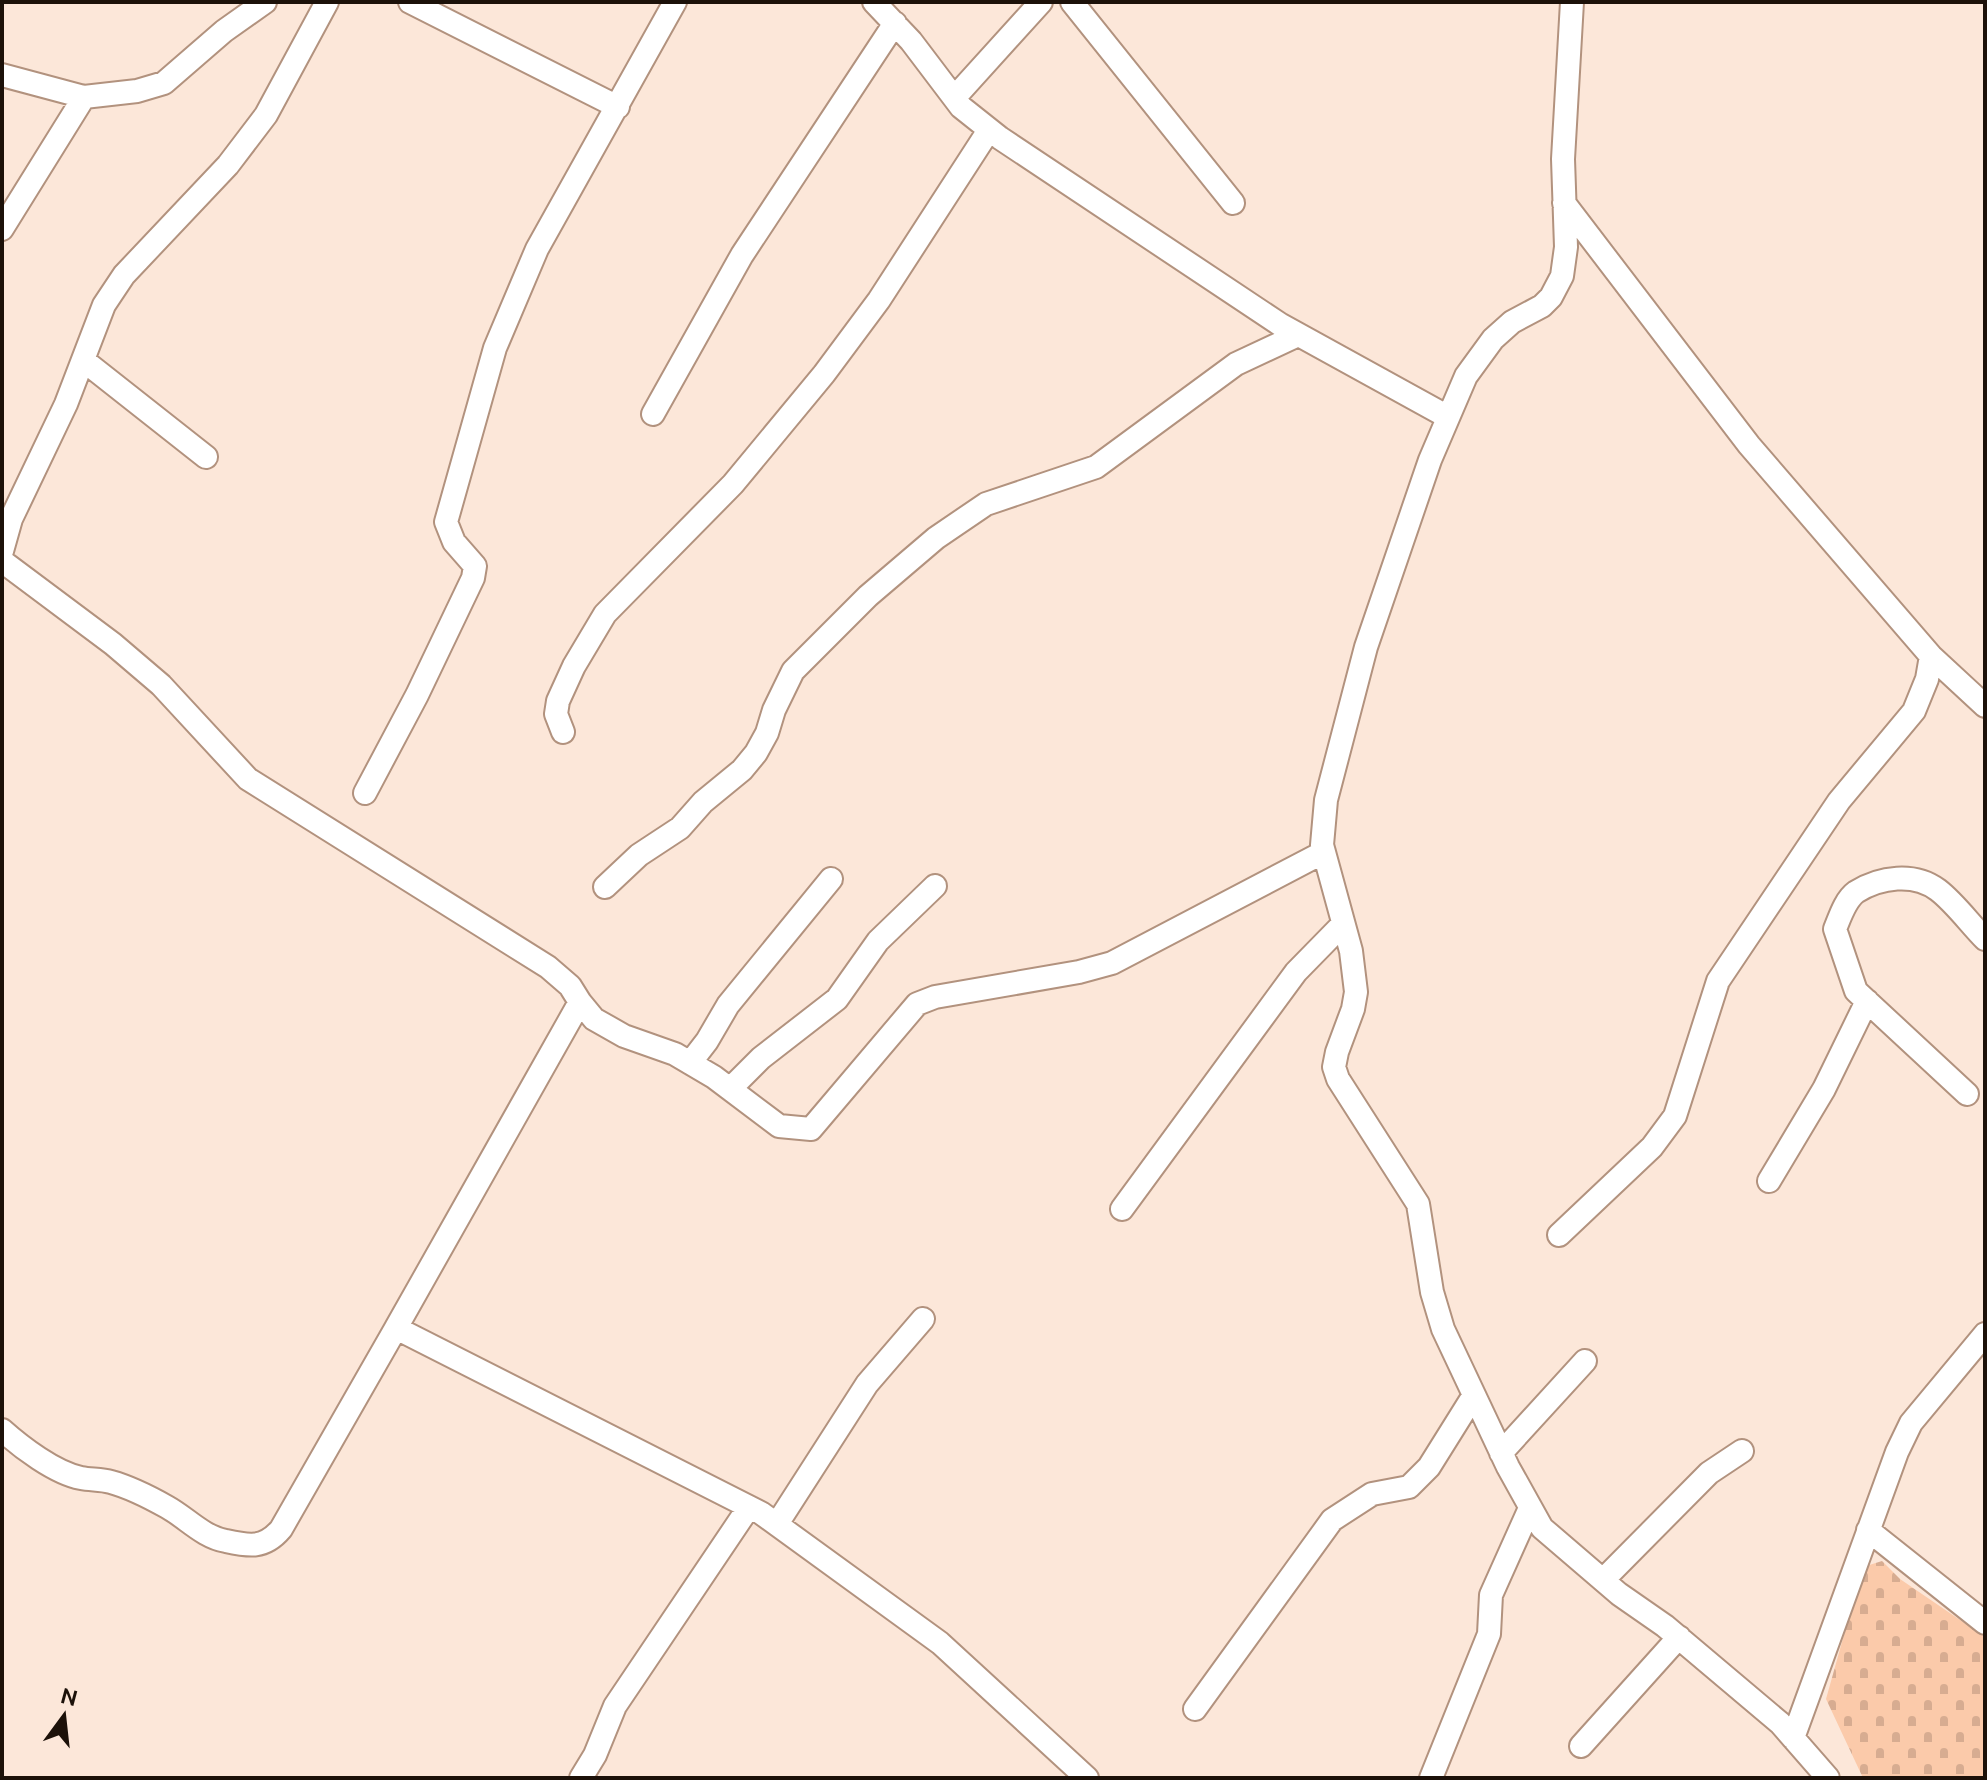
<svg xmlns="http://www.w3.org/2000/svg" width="1987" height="1780" viewBox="0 0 1987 1780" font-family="Ubuntu,sans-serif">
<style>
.cemetery{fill:url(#cemetery-stones)}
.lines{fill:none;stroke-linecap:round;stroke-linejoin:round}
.street-casing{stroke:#b2927e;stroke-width:26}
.street{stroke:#fff;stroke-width:22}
</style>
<defs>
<pattern id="cemetery-stones" width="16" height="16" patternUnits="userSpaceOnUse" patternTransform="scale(2)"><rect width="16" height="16" fill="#fbcaaa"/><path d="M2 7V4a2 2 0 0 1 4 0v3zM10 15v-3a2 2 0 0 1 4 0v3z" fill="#d7ac91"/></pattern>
</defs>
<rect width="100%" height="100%" fill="#fce7d9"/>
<path class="cemetery" d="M1882,1561L1900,1579L1985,1637V1778H1863L1826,1699L1863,1567Z"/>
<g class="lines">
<g class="street-casing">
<path id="street" d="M410,2L618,107
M874,2L911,41L961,107L1000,138L1281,325L1448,417
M1072,2L1233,203
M1572,2L1563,159L1566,247L1562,276L1551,297L1542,306L1512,322L1493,339L1466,376L1430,460L1366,647L1326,800L1322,845L1351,951L1356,992L1353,1009L1337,1052L1334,1067L1338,1079L1418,1204L1432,1292L1443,1329L1508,1467L1542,1528L1619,1594L1665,1626L1780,1723L1828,1778
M2,75L84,97L137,91L164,83L224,31L265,2
M955,97L1041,2
M1564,203L1749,445L1931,656L1985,706
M2,229L84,97
M83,360L206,457
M653,414L742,255L895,23
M2,551L11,519L66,404L104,305L124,275L228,165L266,115L327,2
M2,561L113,644L161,685L248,779L548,967L570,986L580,1002L396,1328L761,1513L940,1643L1087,1778
M563,732L556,714L558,701L574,666L605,614L733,484L824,374L879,300L989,130
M365,793L417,695L473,578L475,566L454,542L446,522L495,348L537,249L675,2
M605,887L639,855L680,828L703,802L742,770L756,753L767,733L774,710L793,671L868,596L936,538L986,504L1096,467L1236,364L1298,335
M580,1002L594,1019L624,1036L675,1054L714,1077L779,1126L811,1129L917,1004L935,997L1079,972L1112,963L1324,852
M690,1063L707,1041L728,1005L831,879
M730,1089L761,1058L837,999L878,941L935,886
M1967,1094L1856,991L1835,929C1840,917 1845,900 1856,892C1880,877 1914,872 1938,890C1955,903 1970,924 1985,939
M1769,1181L1824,1089L1867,1001
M1122,1209L1296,972L1343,924
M1559,1235L1652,1147L1675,1116L1718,981L1839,801L1914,711L1927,679L1931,656
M2,1430C21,1447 55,1473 81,1478C91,1480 101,1479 111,1482C129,1487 151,1498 167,1507C187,1518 203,1537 226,1541C249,1546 264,1549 281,1529L396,1328
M1501,1453L1585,1361
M777,1524L867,1384L923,1319
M1868,1530L1985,1623
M1603,1580L1709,1473L1742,1451
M1195,1709L1332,1520L1372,1494L1409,1487L1429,1467L1474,1395
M1793,1738L1897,1452L1911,1423L1985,1334
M1581,1746L1679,1637
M581,1778L595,1755L615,1706L749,1507
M1431,1778L1489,1634L1491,1595L1530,1508"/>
</g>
<use href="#street" class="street"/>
</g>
<rect width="1987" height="1780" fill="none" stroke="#1c1109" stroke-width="8"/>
<g transform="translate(64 1716) rotate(15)" stroke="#fce7d9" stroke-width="6" paint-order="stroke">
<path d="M0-6L14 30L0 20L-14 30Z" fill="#1c1109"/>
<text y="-12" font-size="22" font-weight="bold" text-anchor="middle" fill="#1c1109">N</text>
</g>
</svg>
